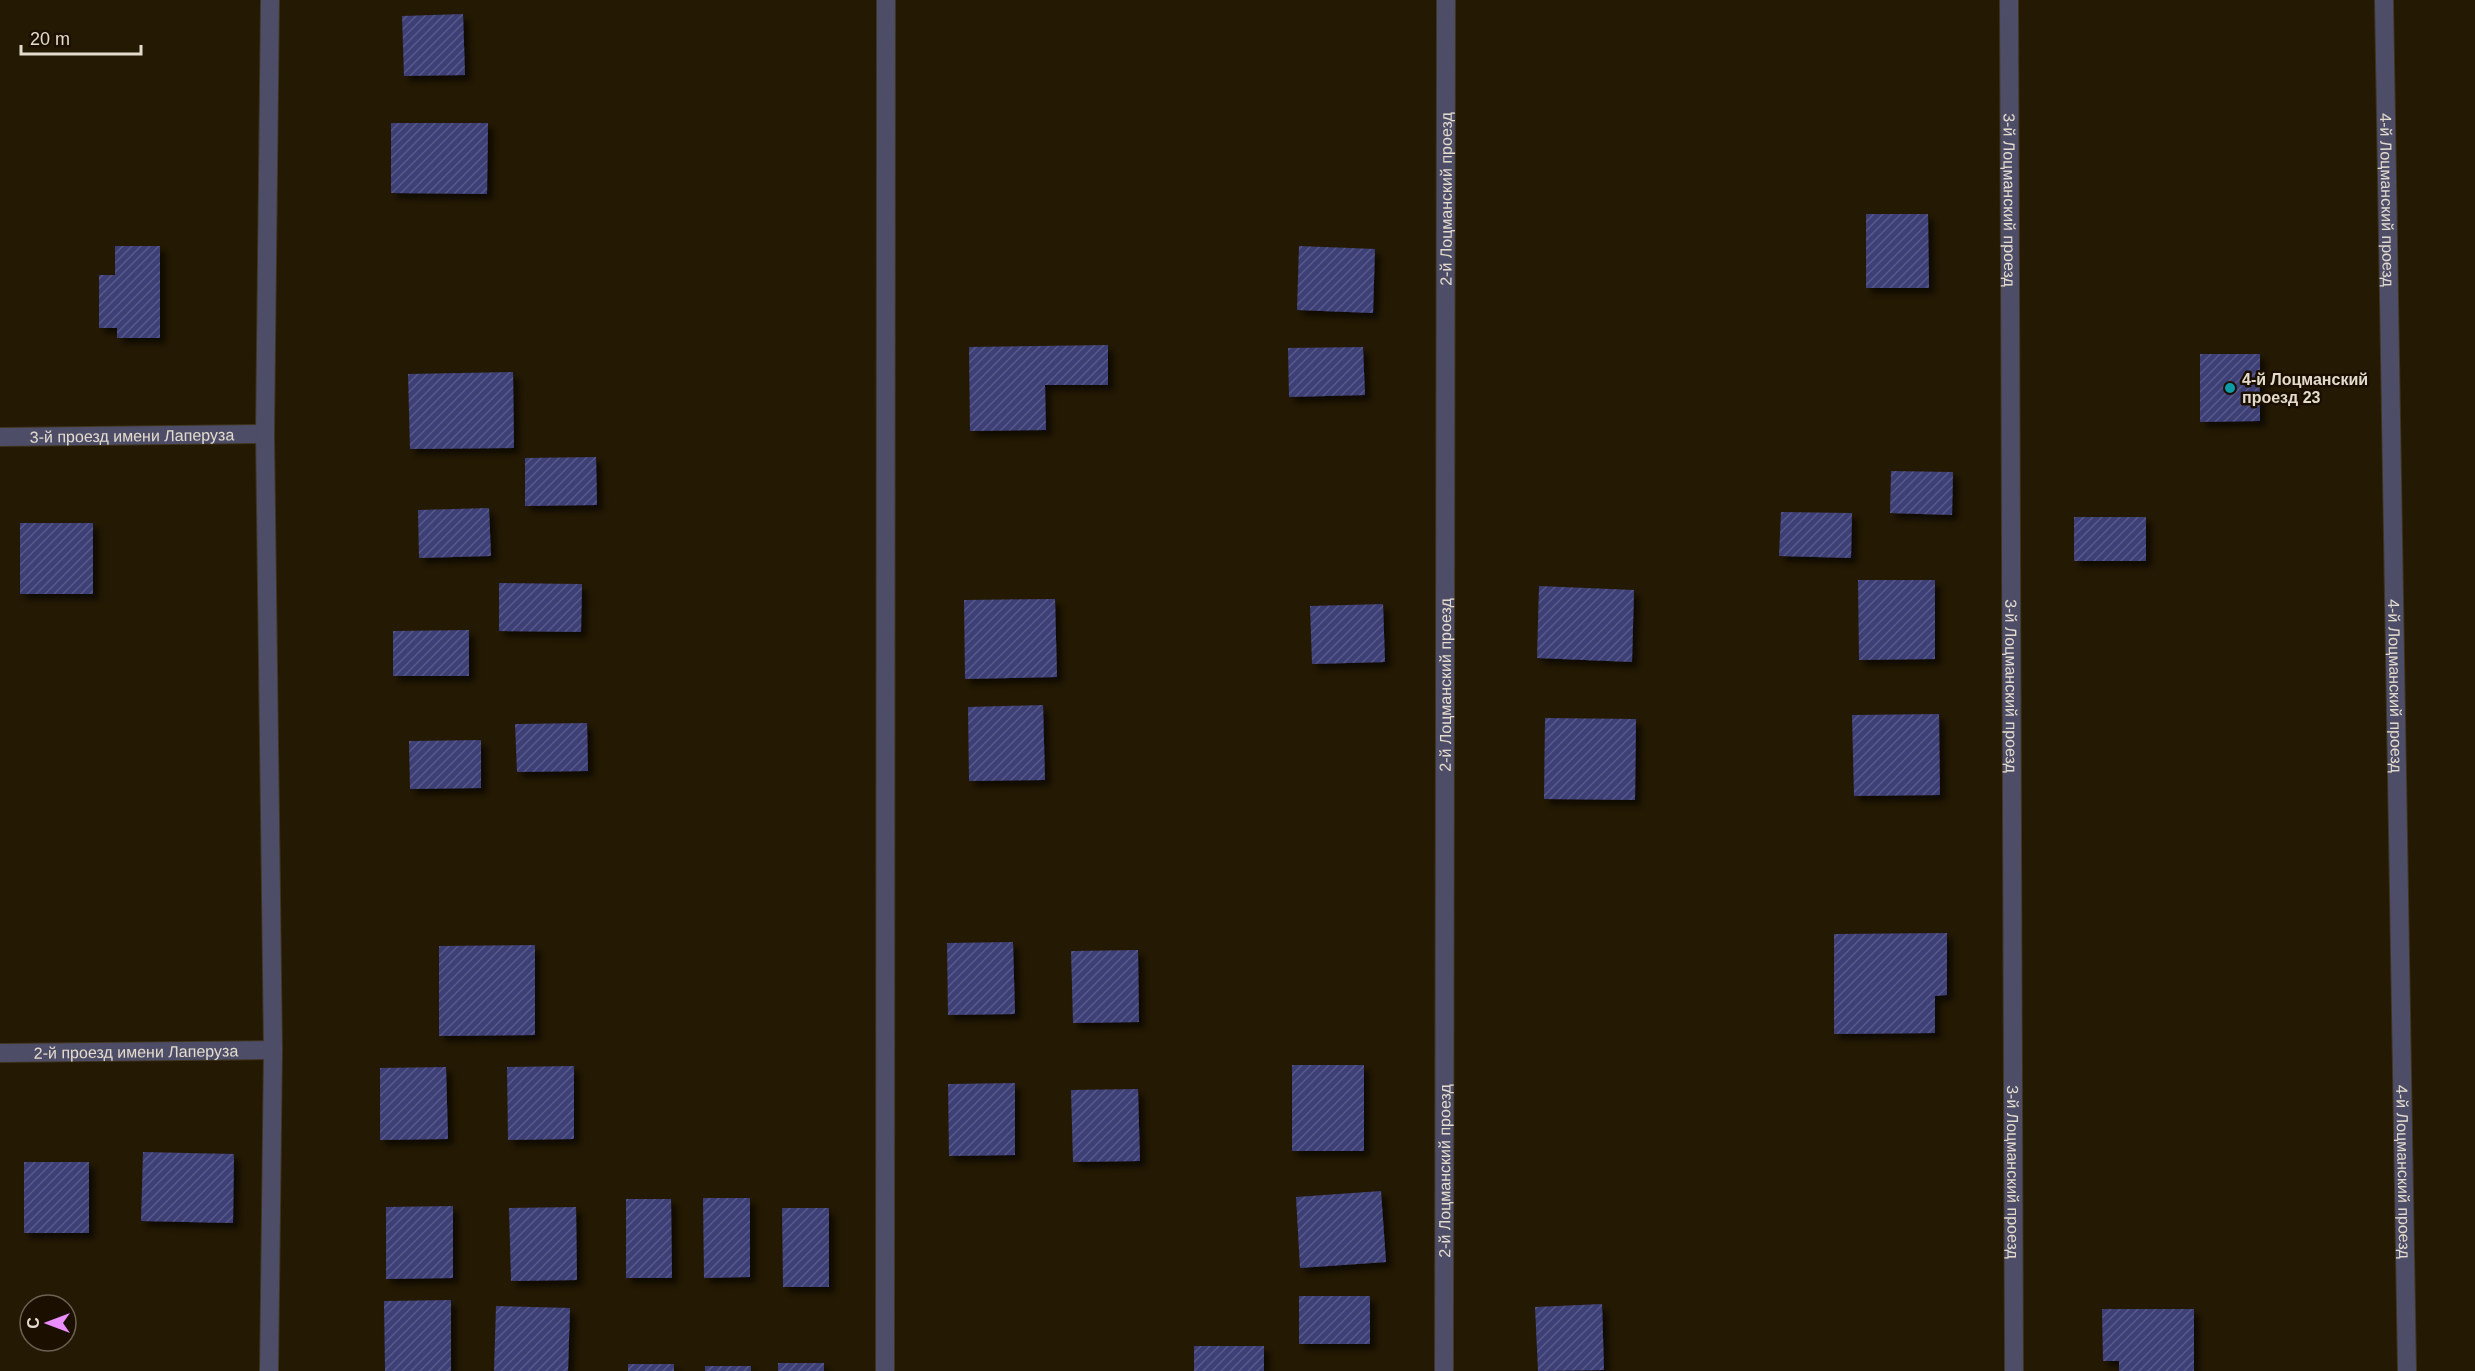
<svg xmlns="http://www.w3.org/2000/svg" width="2475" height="1371" viewBox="0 0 2475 1371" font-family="Helvetica,sans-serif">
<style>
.building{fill:url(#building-hatch);filter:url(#shadow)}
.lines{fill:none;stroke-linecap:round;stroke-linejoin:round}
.minor-casing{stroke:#3f341e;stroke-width:20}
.minor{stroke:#4e4d67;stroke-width:18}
.culture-dot{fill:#0f9aa8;stroke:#1b0f00;stroke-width:2}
.labels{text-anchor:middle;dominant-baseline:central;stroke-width:5;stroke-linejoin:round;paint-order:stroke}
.street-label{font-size:16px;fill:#e3dbcd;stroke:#1b0f00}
.poi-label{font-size:16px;font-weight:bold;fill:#e3dbcd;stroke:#1b0f00;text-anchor:start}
</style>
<defs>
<pattern id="building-hatch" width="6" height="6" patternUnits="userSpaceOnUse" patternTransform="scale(1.5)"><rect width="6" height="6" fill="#3e3f77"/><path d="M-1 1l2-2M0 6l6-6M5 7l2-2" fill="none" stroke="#5a5a89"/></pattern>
<filter id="shadow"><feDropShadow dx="5.5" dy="5.5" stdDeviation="3" flood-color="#0009"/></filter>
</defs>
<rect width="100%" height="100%" fill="#241902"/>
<path class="building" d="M463,14L465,75L404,76L402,16Z
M391,123H488L487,194L391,193Z
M1866,214H1928L1929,288H1866Z
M115,246H160V338H117V328H99V275H115Z
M1299,246L1375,249L1373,313L1297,310Z
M1108,345V385H1045L1046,430L970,431L969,347Z
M1363,347L1365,395L1289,397L1288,348Z
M2200,354H2260V421L2200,422Z
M513,372L514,448L410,449L408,374Z
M596,457L597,505L525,506V458Z
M1891,471L1953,472L1952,515L1890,513Z
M489,508L491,556L419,558L418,510Z
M1781,512L1852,513L1851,558L1779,556Z
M2074,517H2146V561H2074Z
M20,523H93V594H20Z
M1858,580H1935V659L1859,660Z
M499,583L582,584L581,632L499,631Z
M1539,586L1634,590L1632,662L1537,658Z
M1055,599L1057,677L965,679L964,600Z
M1383,604L1385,662L1312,664L1310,606Z
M469,630V676H393V631Z
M1043,705L1045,780L969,781L968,707Z
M1939,714L1940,795L1854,796L1852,715Z
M1545,718L1636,719L1635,800L1544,799Z
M587,723L588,771L517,772L515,724Z
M481,740V788L410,789L409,741Z
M1947,933V995L1935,996V1033L1834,1034V934Z
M1013,942L1015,1014L948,1015L947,943Z
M535,945V1035L439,1036V946Z
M1138,950L1139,1022L1073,1023L1071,951Z
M1292,1065H1364V1151H1292Z
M574,1066V1139L508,1140L507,1067Z
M446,1067L448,1139L380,1140V1068Z
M1015,1083V1155L949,1156L948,1084Z
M1138,1089L1140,1161L1073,1162L1071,1090Z
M143,1152L234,1154L233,1223L141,1221Z
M24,1162H89V1233H24Z
M1381,1191L1386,1262L1300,1268L1296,1197Z
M703,1198H750V1277L704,1278Z
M626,1199H671L672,1278H626Z
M453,1206V1278L386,1279V1207Z
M576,1207L577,1280L511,1281L509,1208Z
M782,1208H829V1287H783Z
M1299,1296H1370V1344H1299Z
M451,1300V1371H385L384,1301Z
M1602,1304L1604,1370L1538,1371L1535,1307Z
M496,1306L570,1308L568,1371H494Z
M2102,1309H2194V1371H2119V1361H2103Z
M1194,1346H1264V1371H1194Z
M778,1363H824V1371H778Z
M628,1364H674V1371H628Z
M705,1366H751V1371H705Z"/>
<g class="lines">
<g class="minor-casing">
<g id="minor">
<path id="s1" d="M2009,0L2014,1371"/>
<path id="s2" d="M2384,0L2407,1371"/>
<path id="s3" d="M0,437L265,434"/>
<path id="s4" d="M0,1053L273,1050"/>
<path d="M269,1371L273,1050L265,434L270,0"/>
<path d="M885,1371L886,0"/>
<path id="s5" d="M1444,1371L1446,0"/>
</g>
</g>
<use href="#minor" class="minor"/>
</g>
<circle class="culture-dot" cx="2230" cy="388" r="6"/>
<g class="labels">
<g class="street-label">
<text stroke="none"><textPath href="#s5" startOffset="1172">2-й Лоцманский проезд</textPath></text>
<text stroke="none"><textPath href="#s1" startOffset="200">3-й Лоцманский проезд</textPath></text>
<text stroke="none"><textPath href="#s2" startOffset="200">4-й Лоцманский проезд</textPath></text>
<text stroke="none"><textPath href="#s3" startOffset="132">3-й проезд имени Лаперуза</textPath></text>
<text stroke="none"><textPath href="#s5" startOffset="686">2-й Лоцманский проезд</textPath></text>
<text stroke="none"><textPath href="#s1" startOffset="686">3-й Лоцманский проезд</textPath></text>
<text stroke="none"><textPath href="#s2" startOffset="686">4-й Лоцманский проезд</textPath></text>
<text stroke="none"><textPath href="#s4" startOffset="136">2-й проезд имени Лаперуза</textPath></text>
<text stroke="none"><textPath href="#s5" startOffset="200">2-й Лоцманский проезд</textPath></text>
<text stroke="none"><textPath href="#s1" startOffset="1172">3-й Лоцманский проезд</textPath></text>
<text stroke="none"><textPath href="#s2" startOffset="1172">4-й Лоцманский проезд</textPath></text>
</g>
<g class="poi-label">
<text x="2242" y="379">4-й Лоцманский<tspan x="2242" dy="18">проезд 23</tspan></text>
</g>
</g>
<g transform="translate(48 1323) rotate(270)"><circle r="28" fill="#1b0f00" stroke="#6b6152" stroke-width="1.5"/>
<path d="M0-4.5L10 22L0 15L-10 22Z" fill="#ea8dfd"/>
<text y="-9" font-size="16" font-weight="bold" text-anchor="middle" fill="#e3dbcd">С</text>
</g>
<path d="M21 45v9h120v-9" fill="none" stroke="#e3dbcd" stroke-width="3"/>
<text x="30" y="45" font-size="18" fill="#e3dbcd" stroke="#1b0f00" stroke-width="4.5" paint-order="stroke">20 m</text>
</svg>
